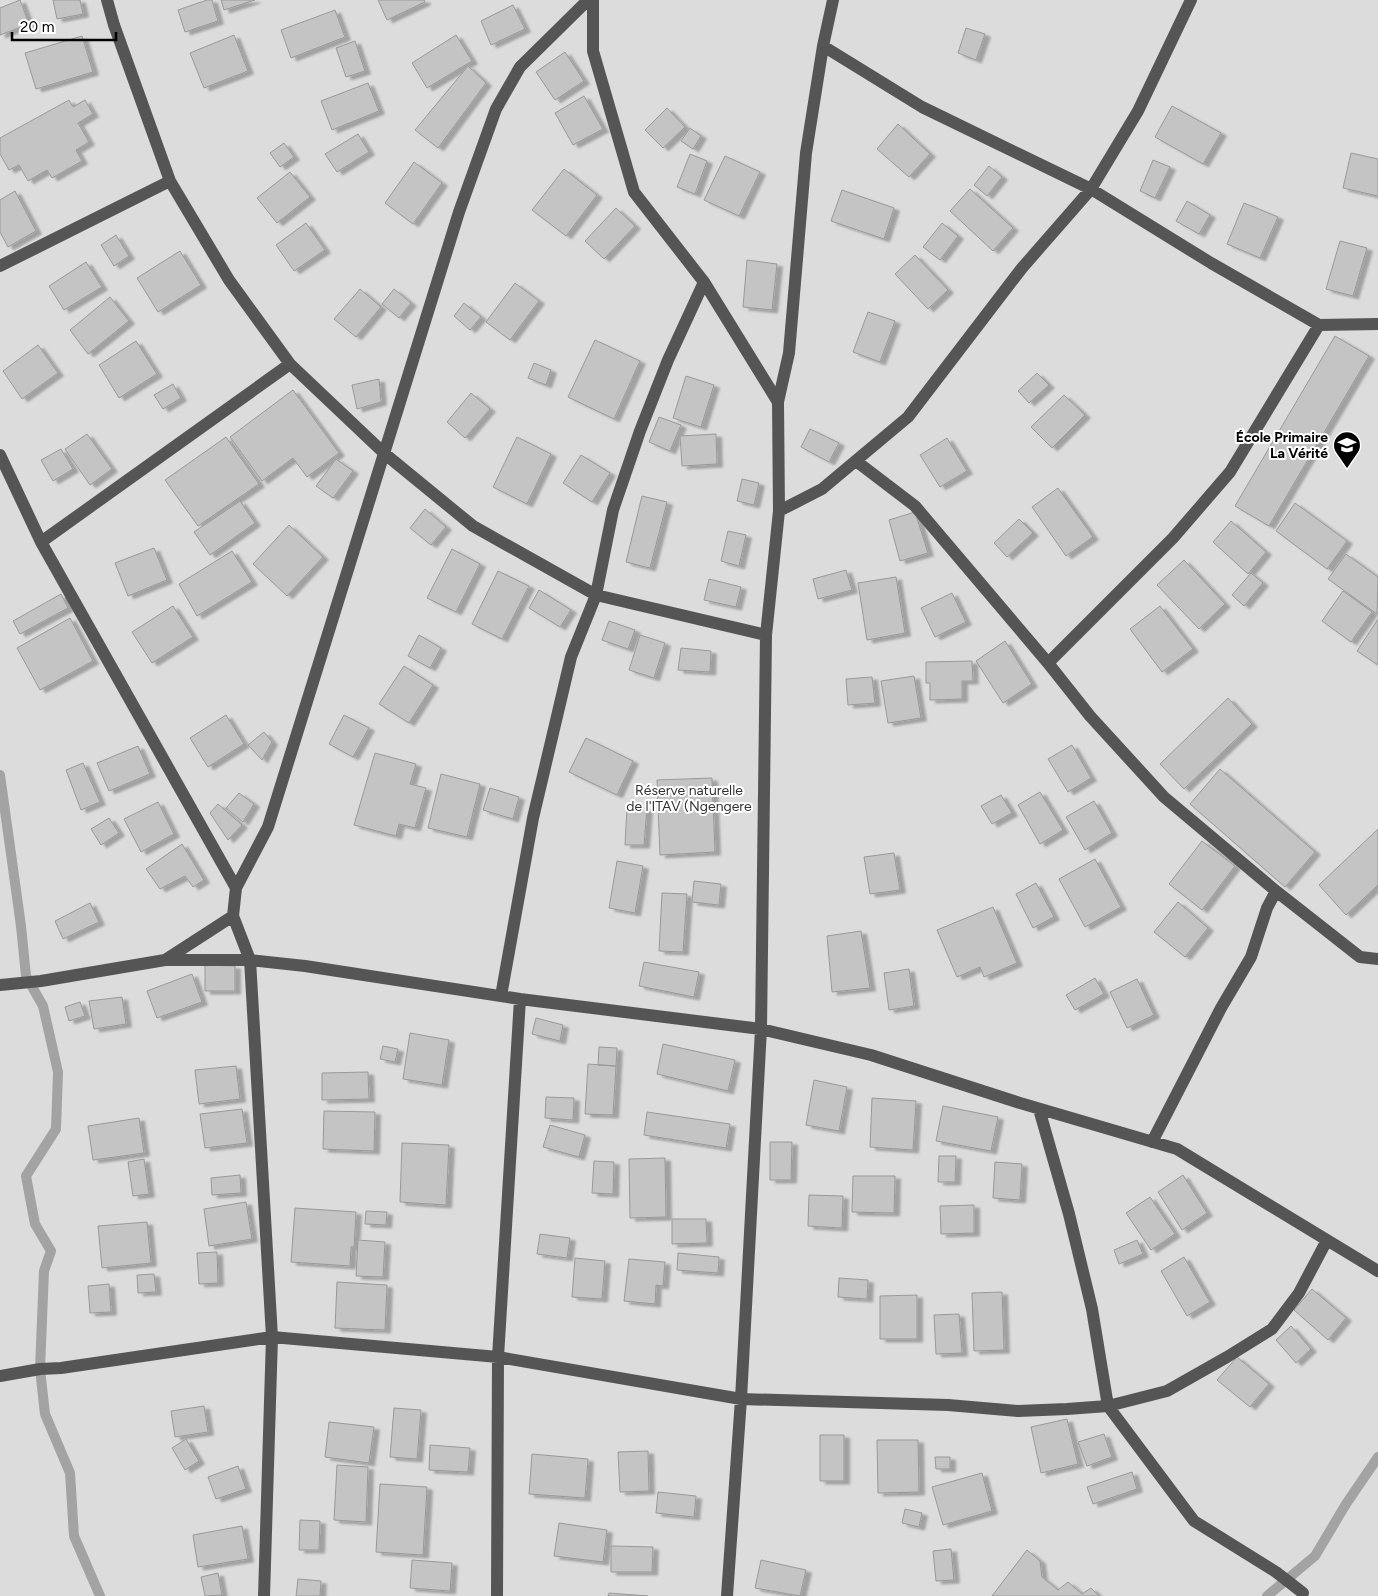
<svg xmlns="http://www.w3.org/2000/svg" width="1378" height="1596" viewBox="0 0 1378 1596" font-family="Figtree,sans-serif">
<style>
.green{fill:#dcdcdc}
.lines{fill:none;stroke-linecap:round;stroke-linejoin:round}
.stream{stroke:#a3a3a3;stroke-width:10}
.building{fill:#c4c4c4;stroke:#999;filter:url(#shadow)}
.minor{stroke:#555;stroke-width:12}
.labels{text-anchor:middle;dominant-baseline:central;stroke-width:4;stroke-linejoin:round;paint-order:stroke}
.poi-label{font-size:14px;font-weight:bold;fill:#000;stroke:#fff;text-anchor:end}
.park-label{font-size:14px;fill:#333;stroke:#fff}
</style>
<defs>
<filter id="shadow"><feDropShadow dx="5.5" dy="3" stdDeviation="1" flood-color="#0004"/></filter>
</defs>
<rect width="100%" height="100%" fill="#fff"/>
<path class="green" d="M0,0H1378V1596H0Z"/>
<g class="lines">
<path class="stream" d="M0,775L21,926L26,976L43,1006L58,1072L56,1129L26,1176L35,1224L51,1251L44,1271L40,1369L45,1414L70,1473L74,1536L100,1596
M1267,1596L1315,1556L1346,1504L1378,1457"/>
</g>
<path class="building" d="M20,0L29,24L0,35V8Z
M53,0H80L83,14L57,19Z
M207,0H212L218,21L185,32L178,10Z
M221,0H255L224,10Z
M378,0H424L425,2L387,20Z
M513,5L525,29L491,45L481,21Z
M335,10L345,37L291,58L281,30Z
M966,28L985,34L976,60L958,53Z
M234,35L248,71L204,88L190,53Z
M456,35L472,61L427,88L412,63Z
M82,36L93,72L36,89L25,53Z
M355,41L365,71L346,77L336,48Z
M565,52L584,81L555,100L536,72Z
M468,66L486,83L438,148L415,130Z
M368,83L379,111L332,130L321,101Z
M584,96L603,129L573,145L555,113Z
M69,100L73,107L85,100L93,114L78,123L89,142L76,150L82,161L52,178L47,170L28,181L19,165L9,170L0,154V138Z
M1172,106L1221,133L1203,164L1155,137Z
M667,108L685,127L663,148L645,130Z
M898,124L930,154L909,177L877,149Z
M690,128L701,136L693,149L681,141Z
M358,134L369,152L337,172L325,154Z
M284,143L294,157L280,167L270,153Z
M1351,153L1378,159V196L1343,188Z
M690,154L707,161L695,194L677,187Z
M725,156L760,172L739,216L704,200Z
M1153,160L1170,167L1155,198L1140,191Z
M414,162L442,183L413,224L385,203Z
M989,166L1002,177L987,196L974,185Z
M564,169L597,195L566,236L532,210Z
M290,172L310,197L277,223L257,198Z
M970,189L1013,228L993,251L950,211Z
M842,190L894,208L884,239L831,221Z
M15,191L36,231L8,247L0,232V200Z
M1187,201L1210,215L1199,234L1176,221Z
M1244,203L1278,217L1260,258L1227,244Z
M616,208L635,226L604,259L585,241Z
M306,223L325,250L294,271L276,245Z
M942,223L958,236L940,260L923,247Z
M116,235L129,256L114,266L101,245Z
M1340,241L1367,248L1353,296L1326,289Z
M180,251L201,285L158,312L137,278Z
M915,255L948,290L928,309L895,274Z
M747,260L777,264L772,310L743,307Z
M86,262L102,287L64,310L49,286Z
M515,283L539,301L510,340L486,322Z
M360,289L381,307L356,337L334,319Z
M394,289L411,303L399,318L382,304Z
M110,297L129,321L88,354L70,330Z
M464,303L481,317L470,330L454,316Z
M868,312L895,321L880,362L853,352Z
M1335,336L1369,356L1269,526L1235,506Z
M595,340L640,361L614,419L568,397Z
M136,341L157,374L119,398L99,365Z
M38,345L58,373L22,399L3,371Z
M534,363L551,370L546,385L528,378Z
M1037,373L1049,385L1029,403L1018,391Z
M686,376L714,385L701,427L673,418Z
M379,379L381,402L357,409L352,385Z
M173,384L181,398L163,409L154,395Z
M293,390L339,453L307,477L293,458L262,481L230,437Z
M471,393L490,409L465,438L447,422Z
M1064,395L1085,415L1052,448L1031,427Z
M659,417L681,425L670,451L649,442Z
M810,429L839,443L829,462L801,447Z
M87,434L112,469L90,485L65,449Z
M716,434L717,464L682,466L680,436Z
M226,437L259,484L198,526L165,480Z
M517,437L551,454L527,504L493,487Z
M947,438L967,471L940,487L920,455Z
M61,449L73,469L53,481L41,460Z
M581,455L610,473L592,502L563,483Z
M336,459L353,471L333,498L316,486Z
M742,479L759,483L754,505L737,501Z
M1058,488L1093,537L1066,556L1032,507Z
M642,496L667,502L650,568L626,562Z
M240,501L255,523L210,555L194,532Z
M1295,503L1347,541L1327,569L1276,531Z
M425,509L446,527L431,545L410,528Z
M915,512L928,553L900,561L889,520Z
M1019,519L1033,533L1007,557L994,543Z
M1231,521L1266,552L1248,574L1213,542Z
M289,525L323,557L287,596L253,564Z
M728,531L746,535L739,566L721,561Z
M154,548L167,580L128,596L115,563Z
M452,549L480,564L456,612L427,598Z
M232,551L252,582L197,616L179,584Z
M1346,554L1378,577L1377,614L1328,579Z
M1184,560L1225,604L1199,629L1157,585Z
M846,570L852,590L818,599L813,579Z
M498,571L529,586L502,639L472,624Z
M1251,573L1263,583L1244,606L1232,595Z
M896,577L905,633L867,640L858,583Z
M709,579L741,587L736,607L704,600Z
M539,590L571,610L560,627L529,608Z
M1343,591L1372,612L1351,642L1322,621Z
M952,593L966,622L935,637L921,608Z
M61,594L68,608L20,634L13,621Z
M173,606L193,637L152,663L132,632Z
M1160,606L1193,649L1162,672L1130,629Z
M70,618L93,661L40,690L17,648Z
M1378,619V665L1357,651Z
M609,621L635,630L628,649L602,640Z
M419,635L441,648L430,668L408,656Z
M640,635L665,643L654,678L629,670Z
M1005,641L1032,684L1003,703L976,661Z
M681,648L711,651L710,672L678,670Z
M972,661L973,681H962V699L930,700V683H926V662Z
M404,666L433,685L409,723L379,704Z
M914,676L921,718L888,723L881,681Z
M872,677L875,703L848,705L846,679Z
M1228,698L1252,724L1184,789L1160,764Z
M226,715L244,744L208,767L190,738Z
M344,715L369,728L353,757L329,744Z
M264,732L272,742L262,760L248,745Z
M586,738L633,761L617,795L569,772Z
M1072,745L1091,778L1068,792L1048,759Z
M138,746L150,774L109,791L97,763Z
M375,753L416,764L410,784L426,788L415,828L399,824L396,836L354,825Z
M83,763L100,802L81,810L66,770Z
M1220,769L1315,852L1285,887L1190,804Z
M441,774L480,784L467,837L428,828Z
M712,778L715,852L660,855L657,780Z
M490,788L519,797L513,819L483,810Z
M1040,792L1063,830L1040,844L1018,805Z
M239,793L254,804L243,822L226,808Z
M1001,795L1012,813L992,824L981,806Z
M1094,801L1112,833L1085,850L1066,817Z
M158,802L174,834L141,852L124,819Z
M218,804L242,825L228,840L210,813Z
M627,807L647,808L644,845H625Z
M109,818L119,833L101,845L91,829Z
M1378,829V885L1346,915L1319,885Z
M1202,841L1235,866L1202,910L1169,884Z
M182,844L204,880L193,887L185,876L160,889L146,869Z
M894,853L900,890L870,894L864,857Z
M1095,859L1121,907L1085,927L1059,879Z
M617,861L643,866L635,913L609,908Z
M694,881L721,884L719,905L692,902Z
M1036,883L1054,917L1033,928L1016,894Z
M662,893L687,894L683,952L659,951Z
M1178,902L1208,928L1185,957L1154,932Z
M90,903L99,922L63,939L55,921Z
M993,907L1017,963L984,977L980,967L957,977L937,930Z
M861,931L870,988L832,992L827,936Z
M644,962L699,972L694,997L639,986Z
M205,965L235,966V991H205Z
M909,969L914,1006L889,1010L884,973Z
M192,974L202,1002L157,1018L147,991Z
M1095,978L1104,994L1075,1010L1066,995Z
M1137,979L1154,1015L1127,1028L1110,992Z
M122,997L126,1024L94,1029L89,1001Z
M80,1002L85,1016L69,1021L65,1007Z
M536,1018L563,1025L560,1041L532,1034Z
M410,1033L449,1040L442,1085L403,1079Z
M663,1044L735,1060L728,1091L657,1074Z
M383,1046L398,1049L395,1062L380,1059Z
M599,1047L617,1048L616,1066L598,1065Z
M588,1064L616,1066L613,1115L585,1114Z
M236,1066L240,1099L199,1104L195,1070Z
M368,1072L369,1099L322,1100V1073Z
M814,1080L847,1087L839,1131L806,1125Z
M546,1097L574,1098L573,1120L545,1118Z
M872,1098L916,1101L913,1150L870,1147Z
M943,1106L998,1117L991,1151L936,1141Z
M242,1109L247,1143L205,1148L200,1114Z
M324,1111L375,1112L374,1151L323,1149Z
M647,1112L730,1124L726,1148L644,1135Z
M139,1118L144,1153L93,1160L88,1126Z
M550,1125L585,1135L579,1157L543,1147Z
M770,1142H792L791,1180H770Z
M402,1143L449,1145L446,1205L400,1202Z
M939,1156H956L955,1182H938Z
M665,1158L666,1217L630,1218L629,1159Z
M144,1159L149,1194L133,1196L128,1162Z
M594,1161L614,1162L613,1194L592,1193Z
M995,1162L1022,1164L1020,1200L993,1198Z
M240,1175L241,1193L212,1195L211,1178Z
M1183,1175L1207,1213L1182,1230L1158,1192Z
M853,1176H895L894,1213L852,1212Z
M809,1195L843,1196L842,1228L808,1226Z
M1150,1197L1175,1234L1151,1250L1126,1213Z
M246,1202L252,1239L209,1246L204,1209Z
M974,1205V1233L941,1234L940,1206Z
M295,1208L356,1212L354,1247H351L350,1266L291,1262Z
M366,1211L387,1212L386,1225L365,1224Z
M672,1219H706L707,1243L672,1244Z
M147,1222L151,1263L102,1268L98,1226Z
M540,1234L570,1238L567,1258L537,1254Z
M358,1240L385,1242L383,1277L356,1276Z
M1137,1240L1143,1254L1119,1264L1114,1250Z
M217,1252L218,1283L199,1284L197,1253Z
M678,1253L719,1257L718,1273L677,1270Z
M1184,1257L1210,1302L1187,1316L1161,1271Z
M575,1258L605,1261L602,1299L572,1297Z
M629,1259L665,1262L663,1286L656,1285L655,1304L624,1301Z
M154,1274L156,1292L138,1293L137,1275Z
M839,1278L868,1280L867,1299L838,1297Z
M337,1282L387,1285L385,1330L335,1328Z
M109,1284L111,1312L90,1313L88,1286Z
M1312,1289L1346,1318L1328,1340L1294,1310Z
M1002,1292L1004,1350L974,1351L972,1293Z
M917,1295V1339H880V1296Z
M959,1314L962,1353L936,1354L934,1315Z
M1291,1326L1311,1349L1296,1363L1276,1340Z
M1237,1357L1269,1384L1250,1407L1217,1380Z
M204,1406L208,1432L175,1437L171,1411Z
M394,1408L421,1410L417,1459L390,1457Z
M1067,1419L1078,1464L1041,1473L1031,1427Z
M329,1422L374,1427L369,1463L325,1457Z
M1104,1434L1112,1457L1087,1466L1078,1442Z
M820,1435H844V1481H820Z
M186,1439L199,1461L185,1470L172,1448Z
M877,1440H918L919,1492L878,1493Z
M430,1445L470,1448L468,1472L429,1470Z
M648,1451L649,1491L620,1492L618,1452Z
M532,1454L588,1459L585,1498L529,1494Z
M935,1457H950V1469H936Z
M337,1465L368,1467L366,1522L334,1520Z
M238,1466L246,1489L216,1499L208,1477Z
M1132,1472L1137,1489L1093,1504L1087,1487Z
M982,1473L992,1511L943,1525L932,1487Z
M380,1484L427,1487L423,1555L376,1552Z
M658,1492L696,1496L694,1517L656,1513Z
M905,1509L922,1513L919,1527L902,1523Z
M300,1520L320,1521L319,1550H299Z
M559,1523L607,1530L603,1562L554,1556Z
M242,1526L248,1559L198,1567L193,1535Z
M611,1546L653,1547L652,1572H611Z
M951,1549L954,1580L936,1581L933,1551Z
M1027,1550L1040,1561L1042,1577L1058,1590L1068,1582L1082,1594L1091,1588L1099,1596H992Z
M412,1560L452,1563L450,1591L410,1588Z
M761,1560L806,1570L800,1596L755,1588Z
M218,1573L222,1595L205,1596L201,1577Z
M298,1579L321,1581L320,1596H296Z
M609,1593L648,1596H608Z"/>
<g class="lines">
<path class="minor" d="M107,0L114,25L170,181L229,280L290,364L385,454L473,526L596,595L766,635
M588,0L520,67L496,109L459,212L268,827L236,888L233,916L250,960L305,966L520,999L761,1029L871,1055L1020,1103L1177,1149L1378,1271
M593,0V51L634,192L704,282L778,402L779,511L766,635L761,1029L741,1399L727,1596
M823,46L922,107L1091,189L1211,263L1319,325L1378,324
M0,266L170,181
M1319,325L1230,472L1173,538L1048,663L1090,716L1164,797L1276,891L1360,957L1378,959
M778,402L789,353L806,153L823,46L833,0
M0,455L41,542L236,888
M856,461L915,506L1048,663
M779,511L822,489L908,417L1022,268L1091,189L1138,111L1191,0
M41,542L290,364
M165,960H250L272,1337L264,1596
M0,985L41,981L165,960L233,916
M501,996L533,818L571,657L596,595L613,510L640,431L668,360L704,282
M1039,1109L1069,1214L1092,1309L1108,1406L1194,1521L1276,1572L1303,1593
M1152,1142L1221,1008L1251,957L1267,908L1276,891
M0,1376L40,1369L61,1368L272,1337L498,1357L741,1399L948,1405L1018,1411L1067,1409L1108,1406L1167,1391L1227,1357L1272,1329L1299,1293L1327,1240
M497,1596L498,1357L520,999"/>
</g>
<defs>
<g id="school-pin" transform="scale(1.4375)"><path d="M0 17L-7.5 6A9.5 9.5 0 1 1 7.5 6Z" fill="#000" stroke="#fff"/><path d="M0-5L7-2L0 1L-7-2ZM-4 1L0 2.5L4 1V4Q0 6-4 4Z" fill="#fff"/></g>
</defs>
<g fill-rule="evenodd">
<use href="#school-pin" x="1347" y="445"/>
</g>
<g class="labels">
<g class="poi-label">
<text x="1328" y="437">École Primaire<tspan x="1328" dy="16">La Vérité</tspan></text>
</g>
<g class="park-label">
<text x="689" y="790">Réserve naturelle<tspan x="689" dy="16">de l'ITAV (Ngengere</tspan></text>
</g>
</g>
<path d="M12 32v8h104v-8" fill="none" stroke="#000000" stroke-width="2.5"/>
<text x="20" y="32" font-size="15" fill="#000000" stroke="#ffffff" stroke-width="4" paint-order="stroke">20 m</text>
</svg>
